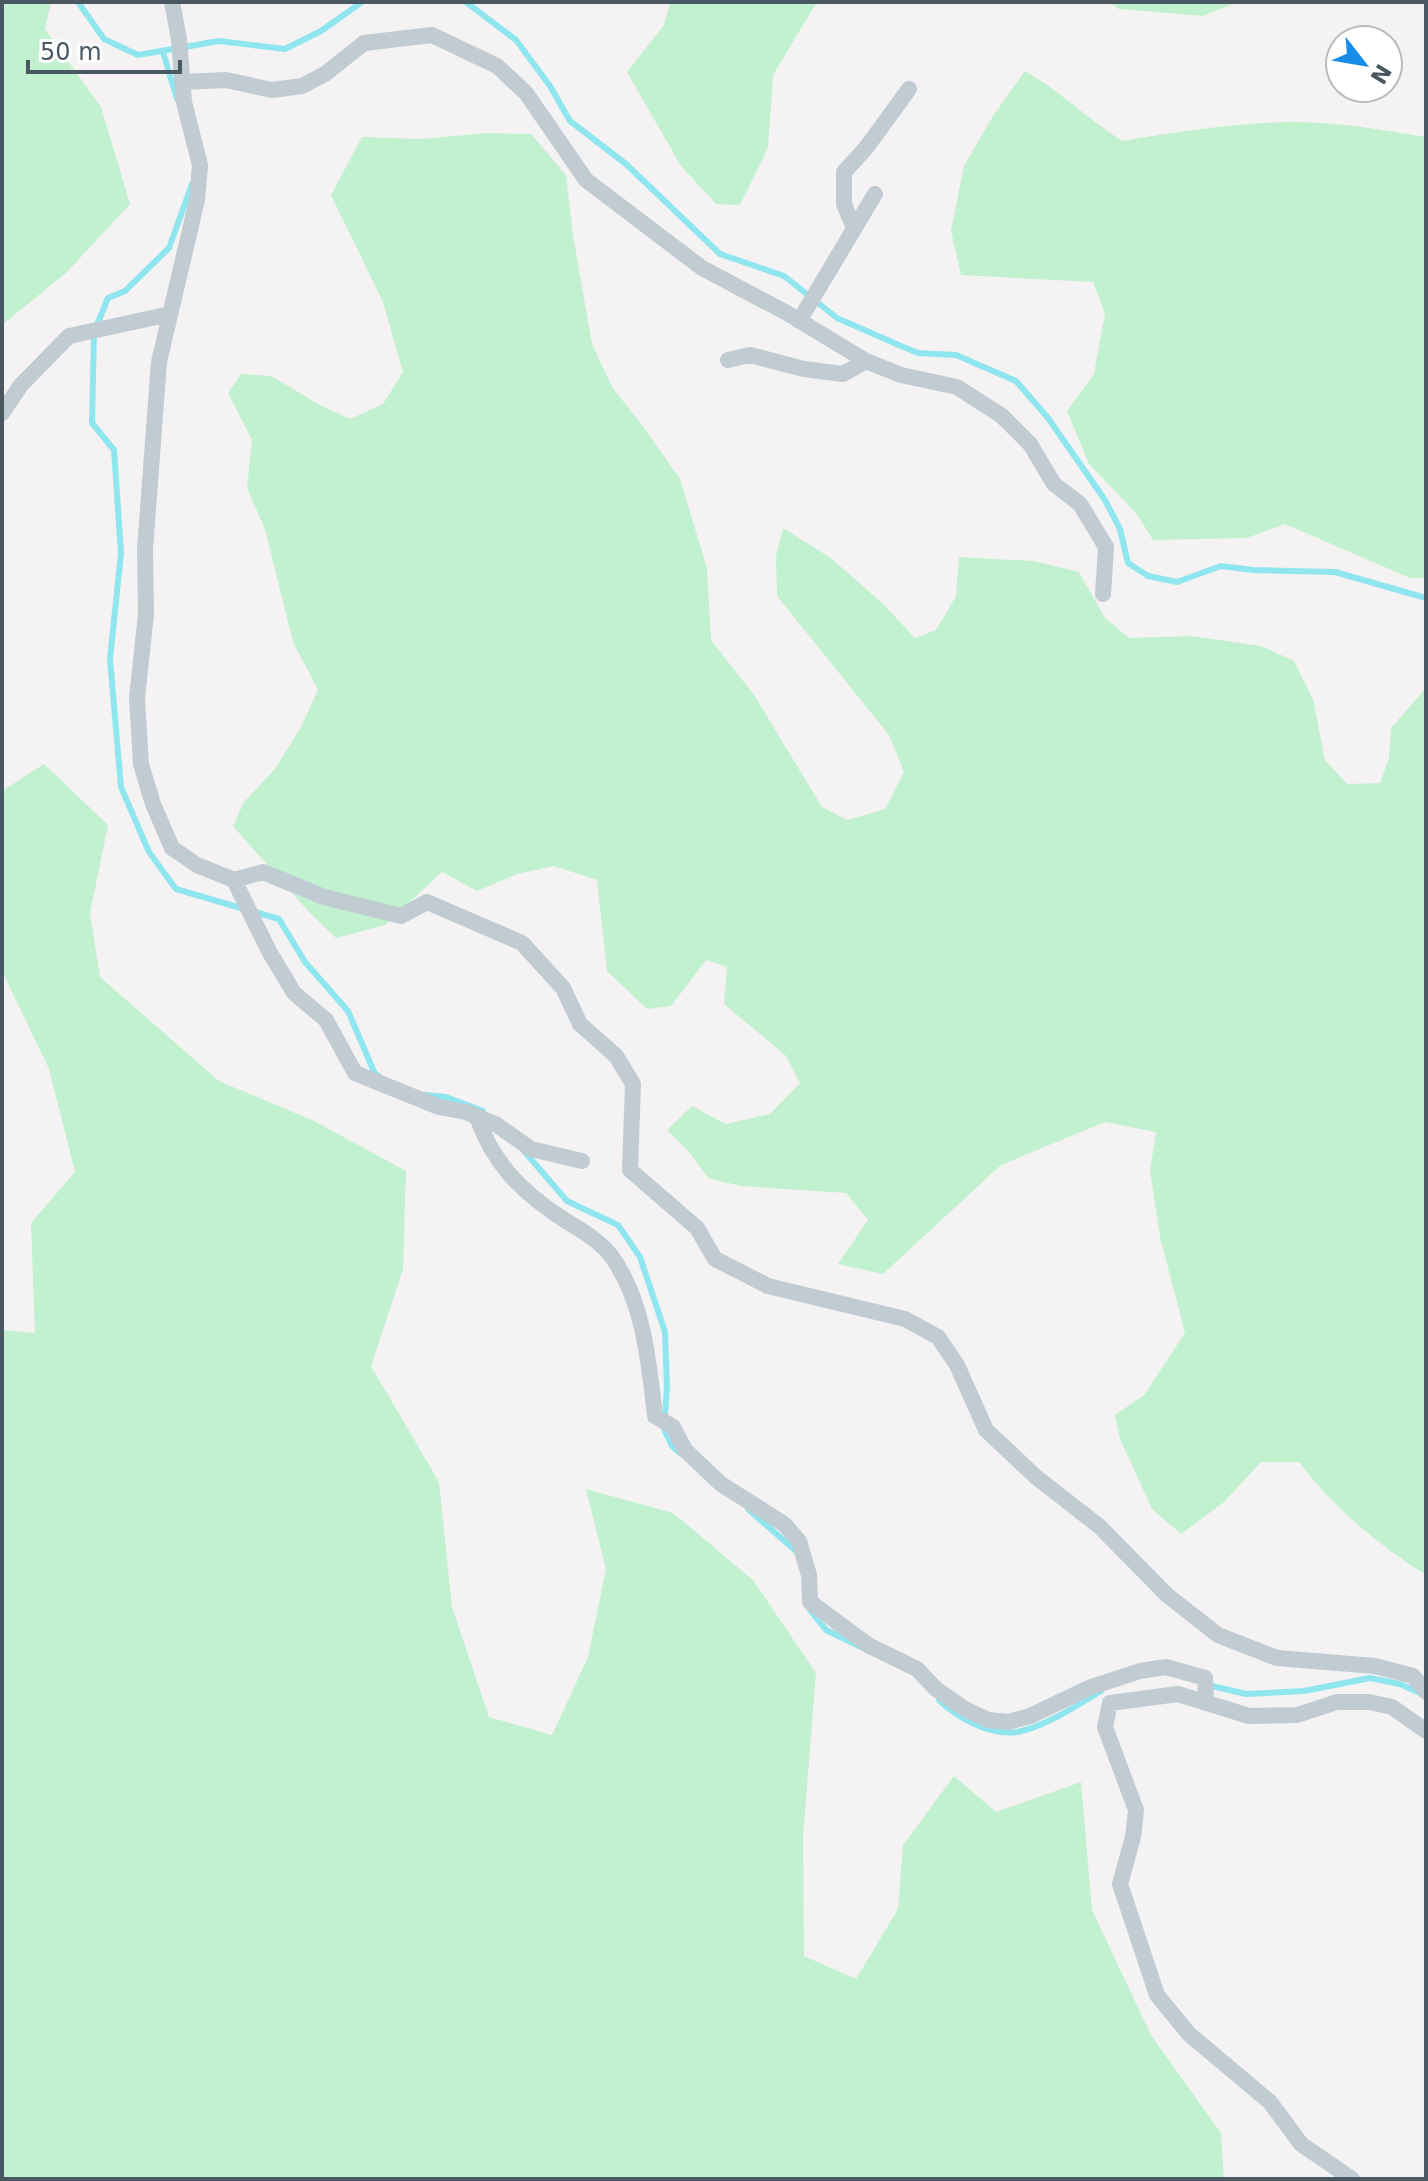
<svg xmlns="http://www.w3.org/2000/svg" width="1428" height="2181" viewBox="0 0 1428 2181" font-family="'DejaVu Sans',sans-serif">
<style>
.green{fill:#c2f1cf}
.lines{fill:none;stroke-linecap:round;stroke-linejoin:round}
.stream{stroke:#8fe6ee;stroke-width:6}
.minor{stroke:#c0cbd2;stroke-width:16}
</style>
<rect width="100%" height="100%" fill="#f5f2f3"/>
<path class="green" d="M2,2H51L45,29L101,107L130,204L67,272L2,325Z
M670,2H830L815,5L773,75L768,148L740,205L716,204L681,166L627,72L664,25Z
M1109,2H1238L1203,16L1119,9Z
M1025,71C1060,91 1088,119 1122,141C1177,132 1234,123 1290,122C1335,121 1382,130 1426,137V578H1410L1285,524L1247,538L1153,540L1136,513L1089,464L1067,411L1094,374L1105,314L1093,282L961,275L951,231L964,166L993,116Z
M487,133L531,134L566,175L573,235L592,344L612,387L644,428L680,479L707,568L711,640L754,695L822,807L847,820L885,809L904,772L889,735L777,596L776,556L783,528L832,559L883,604L915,638L936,630L956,596L959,557L1034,561L1079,572L1105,618L1129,638L1191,636L1261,646L1294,661L1313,699L1325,760L1347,784L1380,783L1389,758L1391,728L1426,688V1575C1378,1545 1334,1508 1299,1462H1261L1224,1502L1181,1534L1152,1509L1120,1439L1115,1415L1144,1395L1185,1333L1160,1237L1150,1170L1156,1132L1105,1122L1001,1165L883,1274L838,1264L868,1220L846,1193L741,1186L708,1178L689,1152L667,1130L692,1106L726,1124L770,1114L800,1083L786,1056L724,1004L727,967L706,960L671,1006L647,1009L607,971L597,880L554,866L517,874L477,891L442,872L385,925L336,938L309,912L233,826L244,802L275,769L301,727L318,690L293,642L265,529L247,488L252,440L228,393L241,374L271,376L320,405L350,419L383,404L403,372L383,302L331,195L362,137L421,139Z
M44,764L108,825L90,913L100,977L219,1081L314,1121L406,1171L403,1269L371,1366L439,1482L452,1607L489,1717L552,1735L588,1657L606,1569L586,1489L673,1513L753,1580L816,1673L803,1837L804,1956L856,1979L898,1909L903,1845L954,1776L996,1812L1081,1782L1092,1910L1151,2035L1221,2133L1224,2179H2V1330L35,1333L31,1223L75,1172L49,1069L2,971V791Z"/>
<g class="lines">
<path class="stream" d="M78,2L104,39L138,55L219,41L285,49L321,31L362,2
M466,2L516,40L550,86L570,121L626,164L720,254L784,276L837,318L901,346L918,353L956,355L1016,381L1048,418L1105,500L1120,529L1128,563L1148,576L1177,582L1221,566L1253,570L1335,572L1426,598
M163,52L177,99
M192,184L169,248L125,291L108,298L94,332L92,423L114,450L121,553L110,659L121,787L149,852L176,889L244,909
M255,912L279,919L305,962L348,1011L375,1074L378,1075
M425,1095L446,1097L483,1111
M524,1151L567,1201L618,1225L640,1257L665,1332L667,1387L664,1429L672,1446L681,1454
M748,1509L797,1552
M810,1610L826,1630L861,1647
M1208,1685L1246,1694L1304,1691L1370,1678L1400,1684L1420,1693
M939,1700C958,1718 990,1736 1017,1732C1044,1727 1078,1705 1101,1691"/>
<path class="minor" d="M172,2L179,39L184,102L200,165L197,200L159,362L145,549L146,614L137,698L141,764L153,804L172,848L197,865L234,880L270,953L294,993L326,1020L355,1073L439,1107L466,1112L497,1125L531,1149L582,1161
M182,82L226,80L272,90L302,86L325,74L364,43L432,35L497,66L526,93L586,180L702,268L787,313L866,361L901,375L957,387L1002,416L1030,444L1054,484L1080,504L1106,547L1103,594
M854,228L844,204V172L866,148L909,89
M799,321L875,194
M728,360L750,355L804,369L843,374L866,361
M2,413L21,385L69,336L170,314
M234,880L263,872L324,897L401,916L427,902L522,943L563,988L580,1024L616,1056L633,1084L630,1170L697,1228L715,1259L768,1286L905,1319L938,1337L957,1365L986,1430L1036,1477L1099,1526L1167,1595L1218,1635L1277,1658L1375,1666L1413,1676L1426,1692
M477,1117C493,1164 522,1192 563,1219C579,1229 601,1241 612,1257C644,1302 649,1364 655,1416L673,1427L685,1450L721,1484L784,1524L799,1541L809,1575L810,1602L868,1645L917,1669L936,1689L965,1709L988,1720L1008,1722L1030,1716L1091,1687L1140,1671L1166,1667L1205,1678L1206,1702
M1352,2179L1301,2144L1270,2102L1189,2034L1157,1995L1120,1884L1133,1837L1136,1810L1105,1727L1110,1703L1178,1694L1249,1716L1297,1715L1337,1702H1369L1392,1707L1426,1731"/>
</g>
<rect width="1428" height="2181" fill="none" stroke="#495861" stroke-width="8"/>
<g transform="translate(1364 64) rotate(121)"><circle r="38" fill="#ffffff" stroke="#b6bcc0" stroke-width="2"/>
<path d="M0-6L14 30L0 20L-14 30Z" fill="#188ce9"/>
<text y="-12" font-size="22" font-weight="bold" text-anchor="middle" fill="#495861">N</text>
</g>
<path d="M28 60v12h152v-12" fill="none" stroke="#495861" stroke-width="4"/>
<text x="40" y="60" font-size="24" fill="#495861" stroke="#ffffff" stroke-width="6" paint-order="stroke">50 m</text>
</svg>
